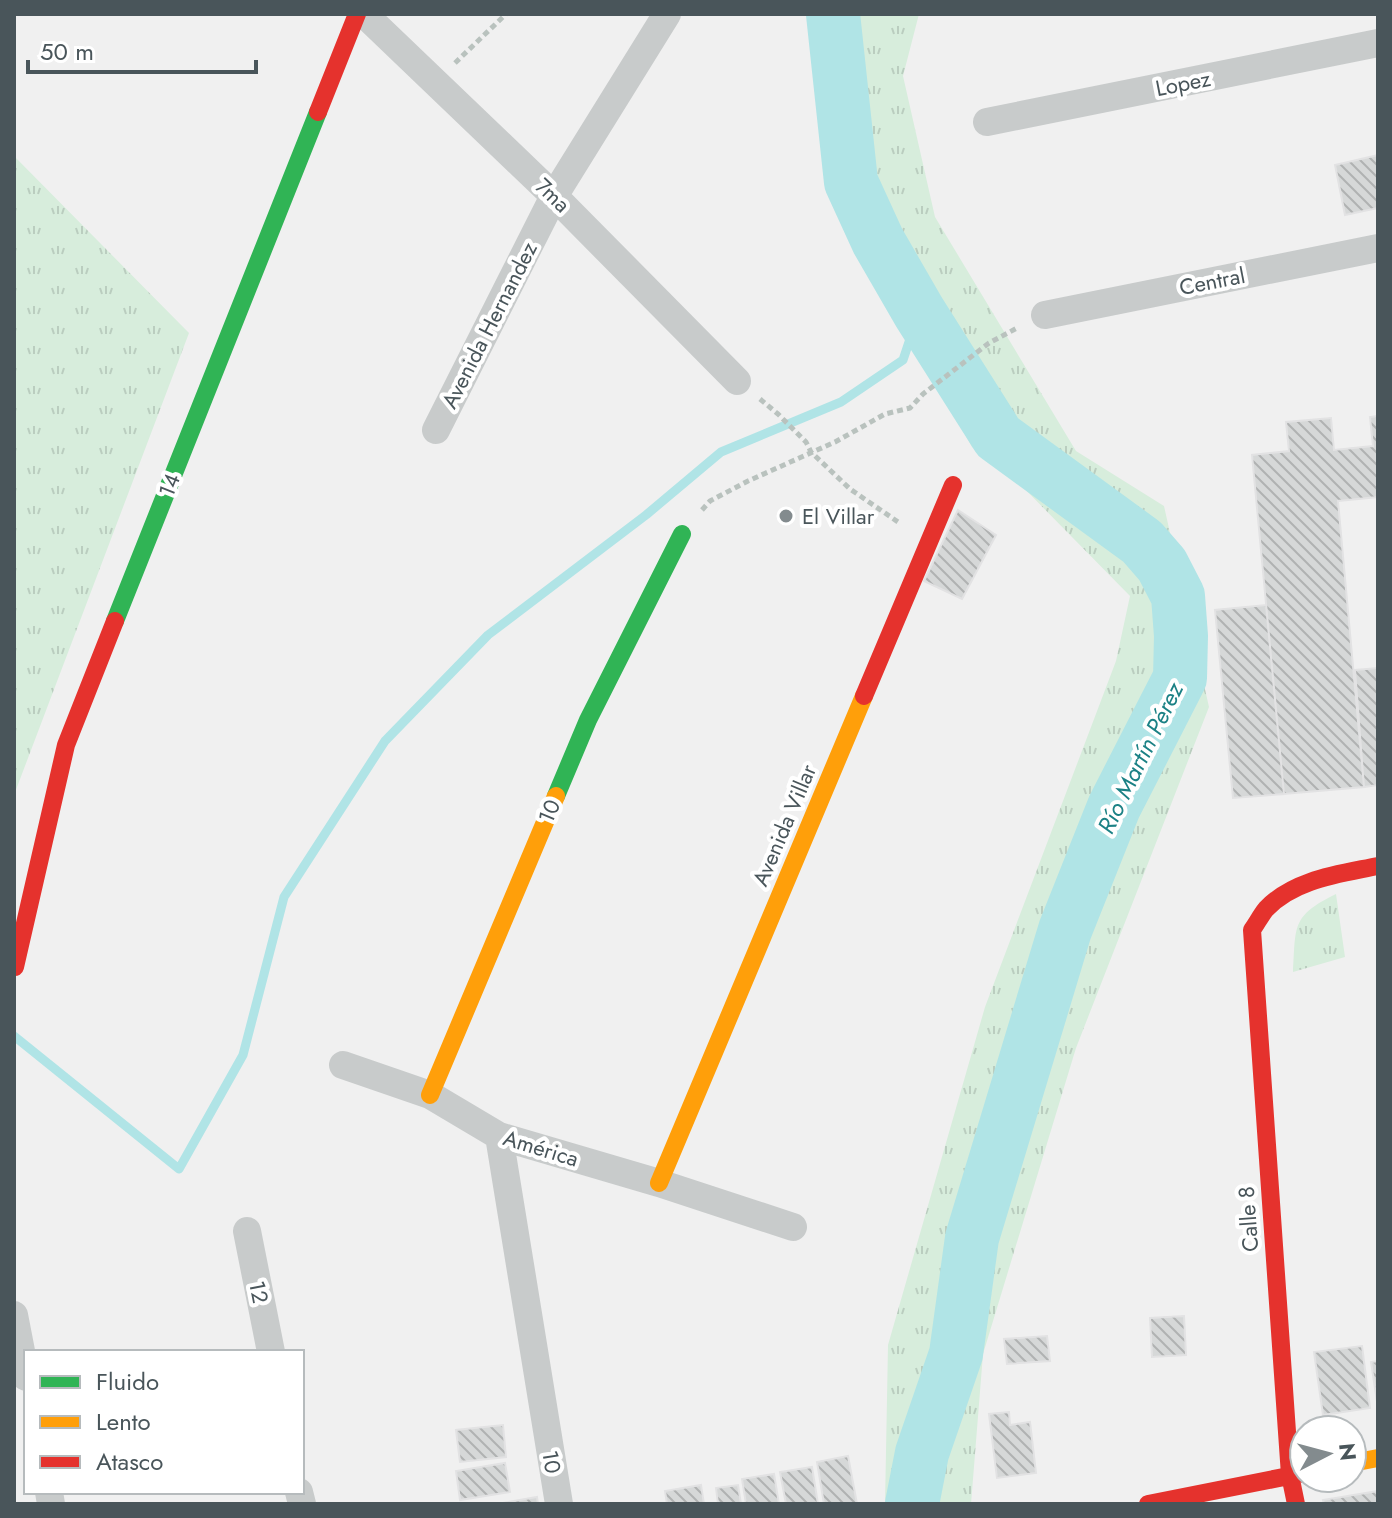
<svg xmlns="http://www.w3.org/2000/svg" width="1392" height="1518" viewBox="0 0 1392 1518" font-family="Jost,sans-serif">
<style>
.grass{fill:url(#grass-tufts)}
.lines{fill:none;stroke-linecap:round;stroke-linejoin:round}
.stream{stroke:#b0e4e6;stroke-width:9}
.river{stroke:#b0e4e6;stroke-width:54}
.building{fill:url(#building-back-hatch);stroke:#e2e2e3;stroke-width:2}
.path{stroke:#b9c2be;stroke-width:5;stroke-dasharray:6 4;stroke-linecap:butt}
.street{stroke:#c8cbcb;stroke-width:28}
.fast{stroke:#30b455;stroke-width:18}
.slow{stroke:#ff9f0a;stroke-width:18}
.jam{stroke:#e5322d;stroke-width:18}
.poi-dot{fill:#838b8e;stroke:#fff;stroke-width:3}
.labels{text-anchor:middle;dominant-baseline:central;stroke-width:8;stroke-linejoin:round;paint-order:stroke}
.street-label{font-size:22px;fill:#49555a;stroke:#fff}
.poi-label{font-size:22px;fill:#49555a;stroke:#fff;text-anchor:start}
.water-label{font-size:24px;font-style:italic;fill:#1b8185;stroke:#fff}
</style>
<defs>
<pattern id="grass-tufts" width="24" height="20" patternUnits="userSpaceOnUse" patternTransform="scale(2)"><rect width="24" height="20" fill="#d7eddc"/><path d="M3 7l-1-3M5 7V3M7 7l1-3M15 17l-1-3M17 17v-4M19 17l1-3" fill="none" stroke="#bacdbf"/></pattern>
<pattern id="building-back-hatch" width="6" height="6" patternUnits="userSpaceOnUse" patternTransform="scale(2)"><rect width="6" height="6" fill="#d6d8d8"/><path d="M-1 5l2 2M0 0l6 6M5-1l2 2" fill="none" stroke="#b0b2b2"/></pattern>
</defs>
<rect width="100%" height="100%" fill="#f0f0f0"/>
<path class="grass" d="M836,14H919L903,76L935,217L1076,451L1164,506L1209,707L1076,1048L983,1354L971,1504H885L888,1345L985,1007L1116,661L1130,596L1012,476L972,447L866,255Z
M14,156L189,333L14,795Z
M1336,894L1345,957L1293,972C1296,926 1291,916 1336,894Z"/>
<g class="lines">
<path class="stream" d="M14,1036L179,1169L243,1055L284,897L385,741L488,635L646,515L721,452L841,402L903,360L919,312"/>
<path class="river" d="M833,14L851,182L878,241L919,312L998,437L1142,542L1162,565L1178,596L1181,636L1180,678L1114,807L1065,930L972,1238L956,1354L922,1453L912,1504"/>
</g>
<path class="building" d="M1378,155V208L1345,215L1335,165Z
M1378,416V497L1338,501L1364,787L1284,794L1252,455L1289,451L1286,422L1331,418L1334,450L1373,446L1370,417Z
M958,510L996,535L962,599L924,581Z
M1266,605L1284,794L1233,798L1215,610Z
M1378,668V785L1364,787L1355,670Z
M1184,1316L1186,1355L1152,1357L1150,1318Z
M1047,1336L1050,1361L1007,1364L1004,1339Z
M1362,1346L1370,1408L1323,1415L1314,1352Z
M1378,1361V1408L1371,1362Z
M1009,1412L1010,1425L1030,1422L1036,1473L997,1478L989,1414Z
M503,1425L506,1457L460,1462L456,1430Z
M848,1456L857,1504H824L817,1462Z
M505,1463L510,1492L460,1500L456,1471Z
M812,1467L818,1504H786L780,1472Z
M774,1474L779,1504H746L742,1479Z
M701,1485L704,1504H667L665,1491Z
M738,1485L741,1504H718L716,1488Z
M1378,1491V1504H1324L1323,1500Z
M537,1497L538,1504H497Z"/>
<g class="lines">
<path class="path" d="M455,63L506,14
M760,399L778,414L806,442L811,452L850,489L901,524
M702,510L710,501L748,481L835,442L885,414L910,408L923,394L989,343L1019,327"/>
<path class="street" d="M364,14L554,196L737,381
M987,122L1378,43
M1045,315L1378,248
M436,430L554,196L667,14
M343,1065L430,1095L499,1136L659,1183L793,1227
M499,1136L559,1504
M247,1231L271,1352
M14,1315L26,1377
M49,1492L51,1504
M299,1492L302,1504"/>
<path class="fast" d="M115,621L318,112
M556,796L588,720L682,534"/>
<path class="slow" d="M430,1095L556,796
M659,1183L864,696
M1352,1463L1378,1458"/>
<path class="jam" d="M318,112L357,14
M864,696L953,485
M15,967L66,745L115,621
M1148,1504L1304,1473
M1296,1504L1290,1475L1252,930C1257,923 1261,915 1266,909C1294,879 1340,874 1378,866"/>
</g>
<circle class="poi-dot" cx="786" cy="516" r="8"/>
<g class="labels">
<g class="street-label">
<text transform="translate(1183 83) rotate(-11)">Lopez</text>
<text transform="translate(553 195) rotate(44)">7ma</text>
<text transform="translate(1212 281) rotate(-11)">Central</text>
<text transform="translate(489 325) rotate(-63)">Avenida Hernandez</text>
<text transform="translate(169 485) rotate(-68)">14</text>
<text transform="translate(549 811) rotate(-67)">10</text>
<text transform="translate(784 825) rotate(-67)">Avenida Villar</text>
<text transform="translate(541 1148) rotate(17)">América</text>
<text transform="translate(1248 1219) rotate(-94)">Calle 8</text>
<text transform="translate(259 1292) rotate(79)">12</text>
<text transform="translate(552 1462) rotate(81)">10</text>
</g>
<g class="poi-label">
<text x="802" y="516">El Villar</text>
</g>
<g class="water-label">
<text transform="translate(1140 758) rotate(-64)">Río Martín Pérez</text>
</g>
</g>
<rect width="1392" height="1518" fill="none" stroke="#49555a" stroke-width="32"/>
<rect x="24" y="1350" width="280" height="144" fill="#ffffff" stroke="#b6bbbd" stroke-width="2"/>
<rect x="40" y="1376" width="40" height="12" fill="#30b455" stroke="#b6bbbd" stroke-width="2"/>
<text x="96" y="1390" font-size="24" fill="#49555a">Fluido</text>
<rect x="40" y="1416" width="40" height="12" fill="#ff9f0a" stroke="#b6bbbd" stroke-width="2"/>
<text x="96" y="1430" font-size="24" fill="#49555a">Lento</text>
<rect x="40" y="1456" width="40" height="12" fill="#e5322d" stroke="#b6bbbd" stroke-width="2"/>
<text x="96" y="1470" font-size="24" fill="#49555a">Atasco</text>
<g transform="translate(1328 1454) rotate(84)"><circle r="38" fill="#ffffff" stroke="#b6bbbd" stroke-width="2"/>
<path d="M0-6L14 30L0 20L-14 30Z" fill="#838b8e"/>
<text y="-12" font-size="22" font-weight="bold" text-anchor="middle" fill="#49555a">N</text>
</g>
<path d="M28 60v12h228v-12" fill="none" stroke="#49555a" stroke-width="4"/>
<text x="40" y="60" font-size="24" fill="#49555a" stroke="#ffffff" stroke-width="6" paint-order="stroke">50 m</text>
</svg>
